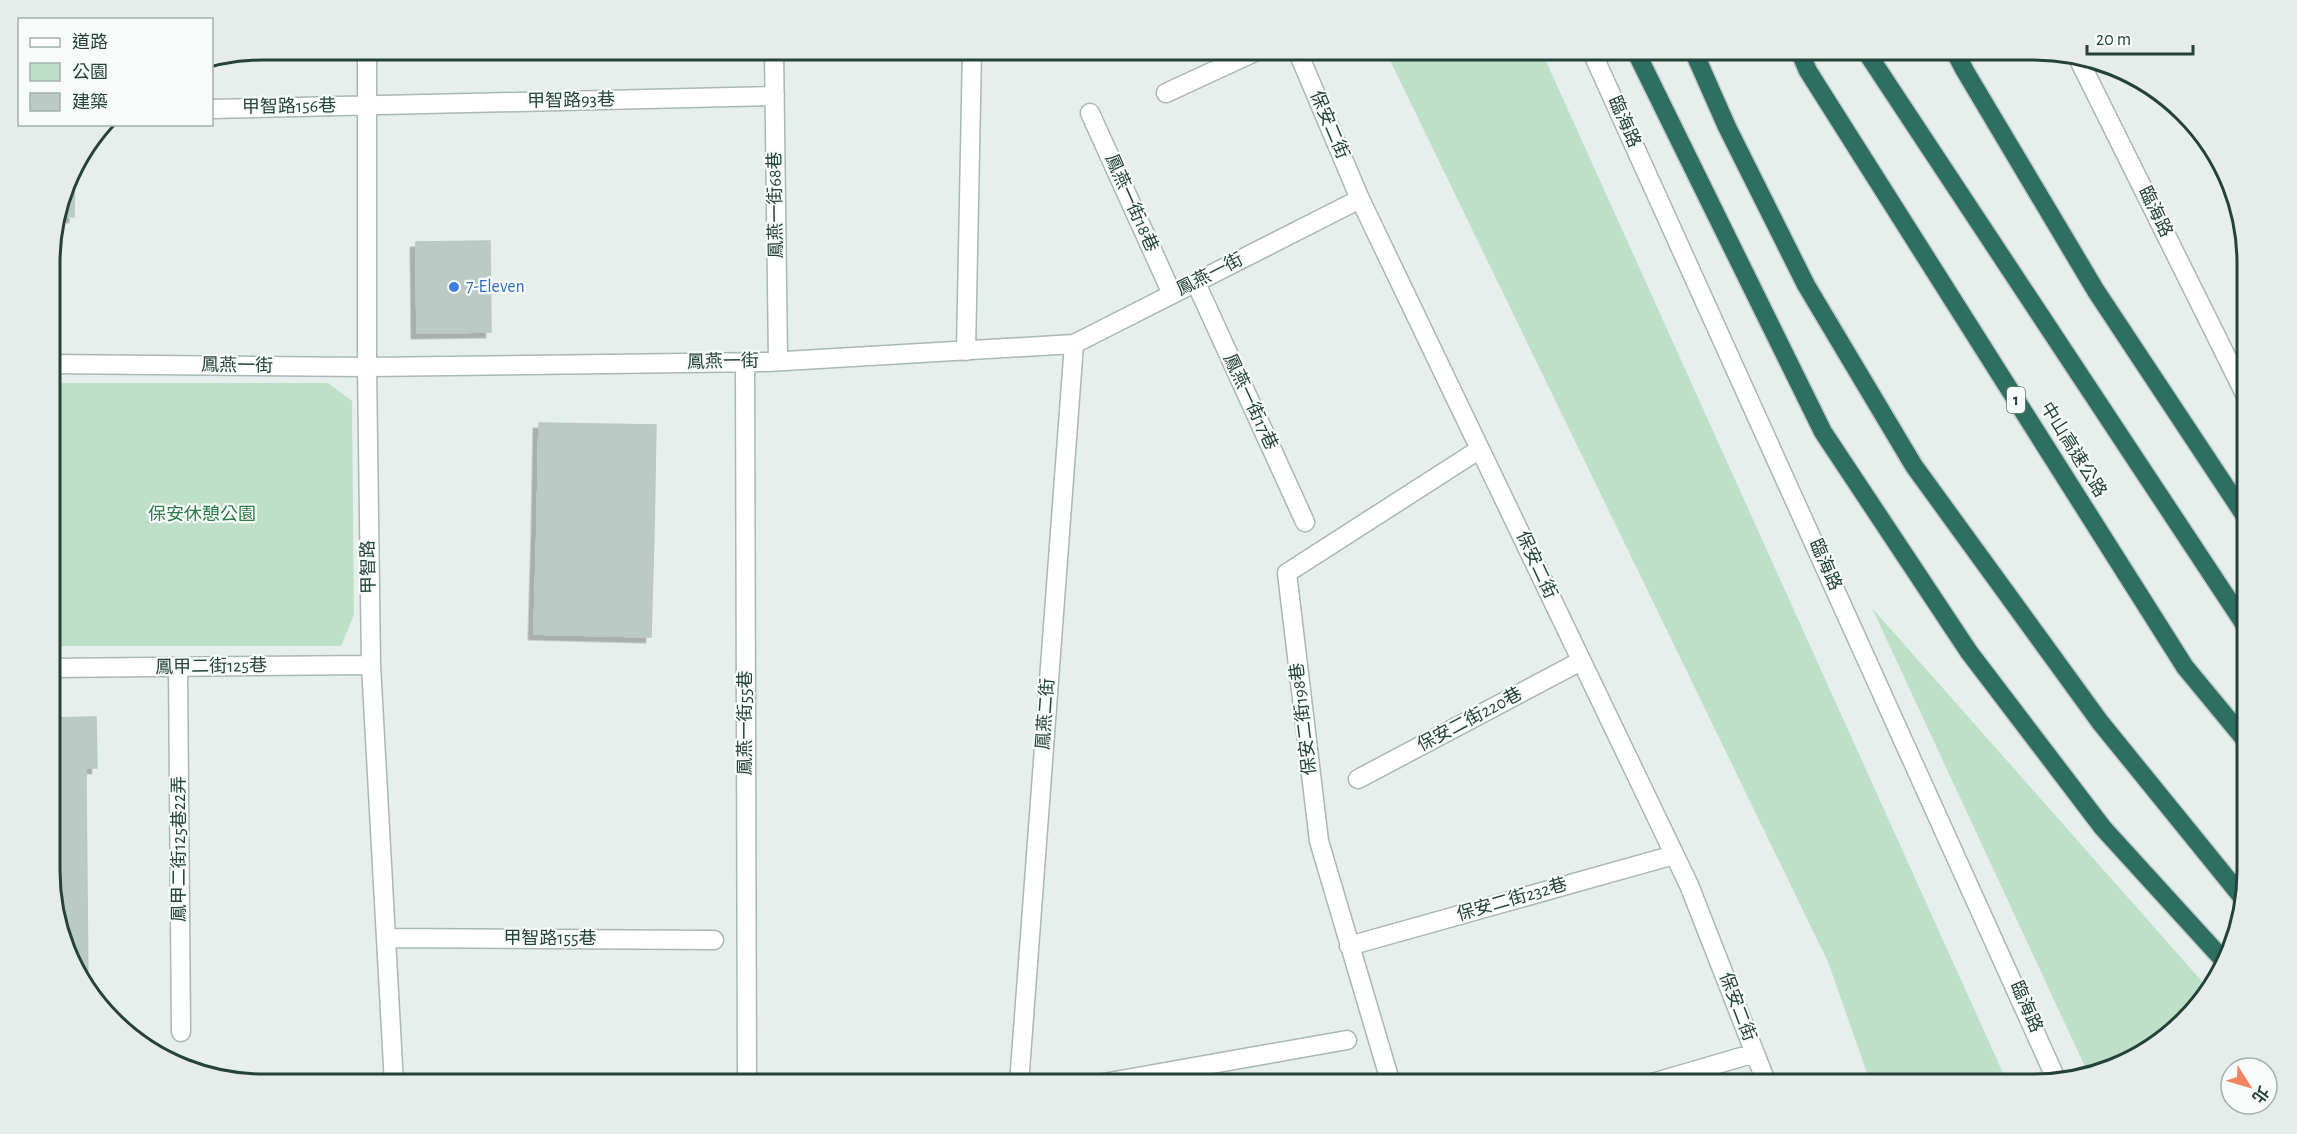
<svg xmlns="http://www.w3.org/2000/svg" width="2297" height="1134" viewBox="0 0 2297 1134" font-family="'Alegreya Sans','Noto Sans TC',sans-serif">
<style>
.green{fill:#bfe0c8}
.building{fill:#bbcac4;stroke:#b8c9c2;stroke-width:1.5;filter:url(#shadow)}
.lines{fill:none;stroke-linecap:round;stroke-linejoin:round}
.minor-casing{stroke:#a8b8b2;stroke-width:21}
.highway-casing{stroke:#c2cac8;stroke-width:21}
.minor{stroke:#fff;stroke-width:18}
.highway{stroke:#2f6f62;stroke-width:18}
.shop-dot{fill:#3f7fe0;stroke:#f7fbf9;stroke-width:2}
.labels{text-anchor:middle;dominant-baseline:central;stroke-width:4.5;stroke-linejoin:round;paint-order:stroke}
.shield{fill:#f7fbf9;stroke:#637a73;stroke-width:1.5}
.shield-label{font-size:16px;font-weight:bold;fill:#24423a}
.street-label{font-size:18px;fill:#24423a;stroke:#f7fbf9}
.shop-label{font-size:18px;fill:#366cbe;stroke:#f7fbf9;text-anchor:start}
.park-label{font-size:18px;fill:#2d7a4b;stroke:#f7fbf9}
.rim{fill:none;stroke:#24423a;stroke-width:3}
</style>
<defs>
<filter id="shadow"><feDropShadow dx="-5.5" dy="5.5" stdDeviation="0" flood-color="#0004"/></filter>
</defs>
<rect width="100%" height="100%" fill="#e6efeb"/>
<path class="green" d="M1385,50H1541L2008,1084H1871L1828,962Z
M328,383L352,401L354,615L341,646H51L50,383Z
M1872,608L2207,987L2153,1048L2087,1071Z"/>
<path class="building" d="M75,163L74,217L59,216L72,168Z
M490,241L491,332L417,333L416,242Z
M539,423L656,425L654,531L537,529Z
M537,529L654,531L651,637L534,634Z
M96,717L97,768H86V784L51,787V718Z
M86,784L87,888L51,889V787Z
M87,888L88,987L51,899V889Z"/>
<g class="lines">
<g class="minor-casing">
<path id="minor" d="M367,50V367L371,665L394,1084
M774,50L778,361
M1297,50L1360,199L1689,885L1767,1084
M1591,50L2057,1081
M2079,60L2246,396
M1166,93L1259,50
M212,109L775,96
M1090,113L1172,294
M1196,283L1305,522
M966,351L972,50
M745,362L747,1084
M50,364L367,367L768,362L1074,344L1360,199
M178,667L181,1032
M51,668L371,665
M1358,779L1581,661
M386,938L714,940
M1349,946L1674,855
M1019,1084L1074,344
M1098,1084L1347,1040
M1391,1084L1319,841L1287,573L1480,449
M1649,1084L1755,1053"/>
</g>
<g class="highway-casing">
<path id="highway" d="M1635,50L1823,432L1969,652L2103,828L2226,963
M1693,50L1727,127L1806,285L1914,466L2100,722L2242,897
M1799,50L1808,71L2185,667L2247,742
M1865,50L2247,628
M1954,50L1965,71L2096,291L2247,519"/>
</g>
<use href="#minor" class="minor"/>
<use href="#highway" class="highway"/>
</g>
<circle class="shop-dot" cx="454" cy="287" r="6"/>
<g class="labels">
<rect class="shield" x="2007" y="387" width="18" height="26" rx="4.5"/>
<g class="shield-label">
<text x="2016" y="400">1</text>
</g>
<g class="street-label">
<text transform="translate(571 101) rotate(-1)">甲智路93巷</text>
<text transform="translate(289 107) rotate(-1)">甲智路156巷</text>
<text transform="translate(1624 122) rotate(66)">臨海路</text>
<text transform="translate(1329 125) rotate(67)">保安二街</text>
<text transform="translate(1131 203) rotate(66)">鳳燕一街18巷</text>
<text transform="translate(776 205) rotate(-91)">鳳燕一街68巷</text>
<text transform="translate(2155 212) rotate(64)">臨海路</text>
<text transform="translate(1210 275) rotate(-27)">鳳燕一街</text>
<text transform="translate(723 362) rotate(-1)">鳳燕一街</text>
<text transform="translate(237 366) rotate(1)">鳳燕一街</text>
<text transform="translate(1250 402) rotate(65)">鳳燕一街17巷</text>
<text transform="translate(2073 450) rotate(58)">中山高速公路</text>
<text transform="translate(1536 565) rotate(65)">保安二街</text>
<text transform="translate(1825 565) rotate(66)">臨海路</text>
<text transform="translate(369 567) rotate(-91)">甲智路</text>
<text transform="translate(211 667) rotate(-1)">鳳甲二街125巷</text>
<text transform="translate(1046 714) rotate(-86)">鳳燕二街</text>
<text transform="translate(1304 719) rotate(-97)">保安二街198巷</text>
<text transform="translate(1470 720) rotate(-28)">保安二街220巷</text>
<text transform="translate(746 723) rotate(-90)">鳳燕一街55巷</text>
<text transform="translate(180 849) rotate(-90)">鳳甲二街125巷22弄</text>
<text transform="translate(1512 900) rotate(-16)">保安二街232巷</text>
<text x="550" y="939">甲智路155巷</text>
<text transform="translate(1737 1007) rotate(69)">保安二街</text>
<text transform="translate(2026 1007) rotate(66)">臨海路</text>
</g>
<g class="shop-label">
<text x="466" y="287">7-Eleven</text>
</g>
<g class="park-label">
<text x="202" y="515">保安休憩公園</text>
</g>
</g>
<path d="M0 0H2297V1134H0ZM263 60H2034A203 203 0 0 1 2237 263V871A203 203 0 0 1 2034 1074H263A203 203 0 0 1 60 871V263A203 203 0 0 1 263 60Z" fill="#e6ecea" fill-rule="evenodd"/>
<path class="rim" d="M263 60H2034A203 203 0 0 1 2237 263V871A203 203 0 0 1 2034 1074H263A203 203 0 0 1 60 871V263A203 203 0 0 1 263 60Z"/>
<rect x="18" y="18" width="195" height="108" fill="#f7fbf9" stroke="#a3b1ad" stroke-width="1.5"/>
<rect x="30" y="38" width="30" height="9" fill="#ffffff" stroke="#a3b1ad" stroke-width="1.5"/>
<text x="72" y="48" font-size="18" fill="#24423a">道路</text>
<rect x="30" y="63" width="30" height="18" fill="#bfe0c8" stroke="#a3b1ad" stroke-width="1.5"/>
<text x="72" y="78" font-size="18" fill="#24423a">公園</text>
<rect x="30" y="93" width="30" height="18" fill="#bbcac4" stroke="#a3b1ad" stroke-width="1.5"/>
<text x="72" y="108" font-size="18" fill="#24423a">建築</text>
<g transform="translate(2249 1086) rotate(127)"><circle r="28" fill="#f7fbf9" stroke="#a3b1ad" stroke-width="1.5"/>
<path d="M0-4.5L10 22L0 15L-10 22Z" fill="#f4845f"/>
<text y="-9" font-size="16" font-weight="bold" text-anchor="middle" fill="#24423a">北</text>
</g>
<path d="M2087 45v9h106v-9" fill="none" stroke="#24423a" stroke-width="3"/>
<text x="2096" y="45" font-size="18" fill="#24423a" stroke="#f7fbf9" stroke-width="4.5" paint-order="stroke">20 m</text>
</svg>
